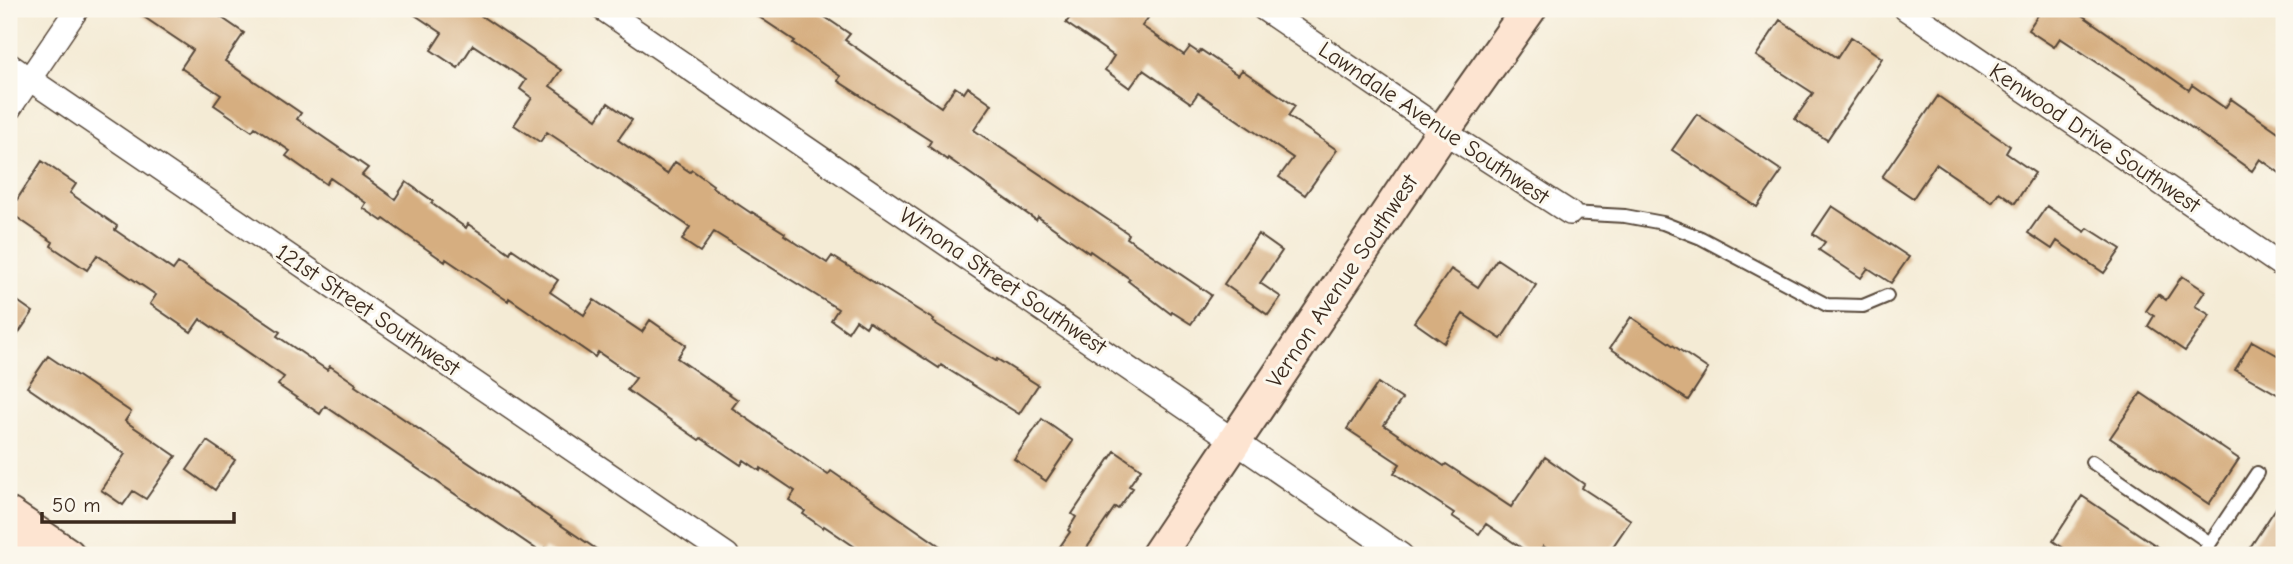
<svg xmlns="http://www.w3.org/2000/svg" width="2293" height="564" viewBox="0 0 2293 564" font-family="'Comic Neue',sans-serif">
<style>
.building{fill:#d6ae80}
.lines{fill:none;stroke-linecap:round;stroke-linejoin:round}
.lane-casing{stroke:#574739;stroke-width:16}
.street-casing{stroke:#574739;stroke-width:26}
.secondary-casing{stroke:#574739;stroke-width:37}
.lane{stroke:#fff;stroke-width:12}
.street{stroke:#fff;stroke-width:23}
.secondary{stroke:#fde4d1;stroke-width:33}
.labels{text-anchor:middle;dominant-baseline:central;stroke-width:6;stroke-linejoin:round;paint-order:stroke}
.street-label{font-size:23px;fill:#3b2a1e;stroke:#fbf7ec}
</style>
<rect width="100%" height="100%" fill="#fbf7ec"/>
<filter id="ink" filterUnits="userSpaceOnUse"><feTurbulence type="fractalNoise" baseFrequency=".0143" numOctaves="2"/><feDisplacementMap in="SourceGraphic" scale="14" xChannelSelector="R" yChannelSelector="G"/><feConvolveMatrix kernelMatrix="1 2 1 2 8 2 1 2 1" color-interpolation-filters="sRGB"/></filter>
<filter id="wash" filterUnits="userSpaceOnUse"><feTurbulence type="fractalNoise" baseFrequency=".00686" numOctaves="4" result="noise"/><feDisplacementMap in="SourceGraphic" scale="28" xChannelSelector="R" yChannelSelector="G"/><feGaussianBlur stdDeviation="1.57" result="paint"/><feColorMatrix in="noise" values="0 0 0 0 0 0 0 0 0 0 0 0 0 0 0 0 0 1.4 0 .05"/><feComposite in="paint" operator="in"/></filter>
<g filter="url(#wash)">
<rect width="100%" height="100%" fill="#f4ebd5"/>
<g id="blocks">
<path class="building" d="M132,9H209L244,33L225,61L301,113L297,119L368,168L362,175L395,199L406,182L433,201L431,203L466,228L468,224L510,253L512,249L558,280L550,292L584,315L594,300L642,332L650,320L686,345L677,358L738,400L732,408L828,475L831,471L953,555H867L824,526L823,528L803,514L805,511L789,500L795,491L761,468L760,471L744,460L741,465L701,438L699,440L627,390L636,378L598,352L595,357L509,298L508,301L446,259L445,262L384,219L382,221L363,208L366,203L330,178L326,184L286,156L290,151L255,127L252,131L214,105L221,95L181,68L193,50Z
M406,9H471L561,70L550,86L597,119L608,103L632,120L618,140L667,174L675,162L690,172L692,170L713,185L712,187L751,213L752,212L785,233L784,235L827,263L832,256L934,320L933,322L978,350L996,361L997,359L1038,385L1019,414L941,365L939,368L869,322L866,327L856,320L848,332L831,320L838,309L714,232L700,252L682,240L690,227L547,132L540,142L514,125L532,98L520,89L526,80L473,45L458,68L431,50L442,33Z
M747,9H813L850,34L845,40L941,107L955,87L964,93L968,87L992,104L974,130L1129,234L1127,238L1211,295L1191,324L1172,312L1171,314L1128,281L1130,279L1090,251L1089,253L1038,217L1036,220L948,158L947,160L928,146L931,141L838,81L840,76L793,43L795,41Z
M1076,9H1134L1148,18L1142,26L1184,55L1190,47L1199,53L1201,50L1238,75L1242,70L1295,106L1288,116L1337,150L1305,195L1279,177L1293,158L1198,93L1191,103L1143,70L1130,88L1105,70L1114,56L1066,23Z
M2042,9H2073L2189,90L2192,85L2225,108L2231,99L2284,136V176L2260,159L2252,171L2136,88L2060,38L2054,47L2028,30Z
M1780,20L1837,58L1851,37L1882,58L1827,140L1795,119L1813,93L1756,56Z
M1938,96L2010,146L2006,153L2035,173L2015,203L1999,192L1992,202L1936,164L1913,198L1882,177Z
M1697,114L1782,171L1757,207L1672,150Z
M42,161L76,184L70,193L117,226L115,230L173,270L178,263L280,332L277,336L327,370L330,366L356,384L355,386L605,555H556L545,548L542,553L325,406L320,414L278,385L284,377L200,319L191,332L150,304L156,295L97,255L87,270L51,246L53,242L9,212Z
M1832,206L1909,257L1891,283L1868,268L1861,278L1819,250L1825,242L1813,234Z
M2047,206L2085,232L2088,228L2121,249L2104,273L2057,241L2052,249L2028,233Z
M1258,234L1282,251L1260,283L1281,297L1268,315L1224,284Z
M1497,259L1536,285L1501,339L1463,314L1444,343L1414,322L1451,269L1478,287Z
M2182,276L2205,291L2195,306L2210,315L2185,351L2148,326L2154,316L2146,311L2158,294L2166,300Z
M9,295L33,312L9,347Z
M1631,317L1708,369L1688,400L1610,348Z
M2252,341L2284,359V398L2235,370Z
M48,356L131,412L125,421L176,456L146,499L133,491L123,505L101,490L125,454L27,387Z
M1378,383L1402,399L1384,425L1444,466L1446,464L1511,507L1545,457L1584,484L1582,488L1631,520L1607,555H1557L1543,546L1536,555H1532L1486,524L1479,534L1452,516L1454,513L1394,473L1400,464L1347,429Z
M2141,393L2239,459L2209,504L2110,438Z
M1042,419L1073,441L1046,481L1014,459Z
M207,441L235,460L215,490L187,470Z
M1115,451L1141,469L1129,486L1133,488L1118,509L1115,507L1082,555H1054L1070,532L1068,530L1076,517L1072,514Z
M2082,496L2170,555H2074L2053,541Z
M2284,496V555H2245Z"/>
</g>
</g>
<g filter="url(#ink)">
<use href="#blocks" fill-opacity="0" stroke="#574739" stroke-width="2"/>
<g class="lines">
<g class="lane-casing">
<path id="lane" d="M1570,213L1625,216L1663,223L1701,238L1827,305L1863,306L1887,296
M2092,462L2210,543
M2202,555L2257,473"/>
</g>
<g class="street-casing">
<path id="street" d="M603,9L1401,555
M1264,9L1443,131L1570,213
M1906,9L2284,267
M9,65L727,555
M9,109L77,9"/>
</g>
<g class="secondary-casing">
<path id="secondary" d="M9,515L68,555
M9,550L17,555
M1158,555L1443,131L1529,9"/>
</g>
<use href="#lane" class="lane"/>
<use href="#street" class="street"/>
<use href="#secondary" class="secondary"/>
</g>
</g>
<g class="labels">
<g class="street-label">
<text transform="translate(1434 123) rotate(34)">Lawndale Avenue Southwest</text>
<text transform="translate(2095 138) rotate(34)">Kenwood Drive Southwest</text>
<text transform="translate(1003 281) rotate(34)">Winona Street Southwest</text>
<text transform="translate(1342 281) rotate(-56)">Vernon Avenue Southwest</text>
<text transform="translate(368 310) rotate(34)">121st Street Southwest</text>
</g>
</g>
<rect width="2293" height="564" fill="none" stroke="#fbf7ec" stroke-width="35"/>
<path d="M42 512v10h192v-10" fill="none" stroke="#3b2a1e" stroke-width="3.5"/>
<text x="52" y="512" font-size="21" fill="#3b2a1e" stroke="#fbf7ec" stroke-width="5" paint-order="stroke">50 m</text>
</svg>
